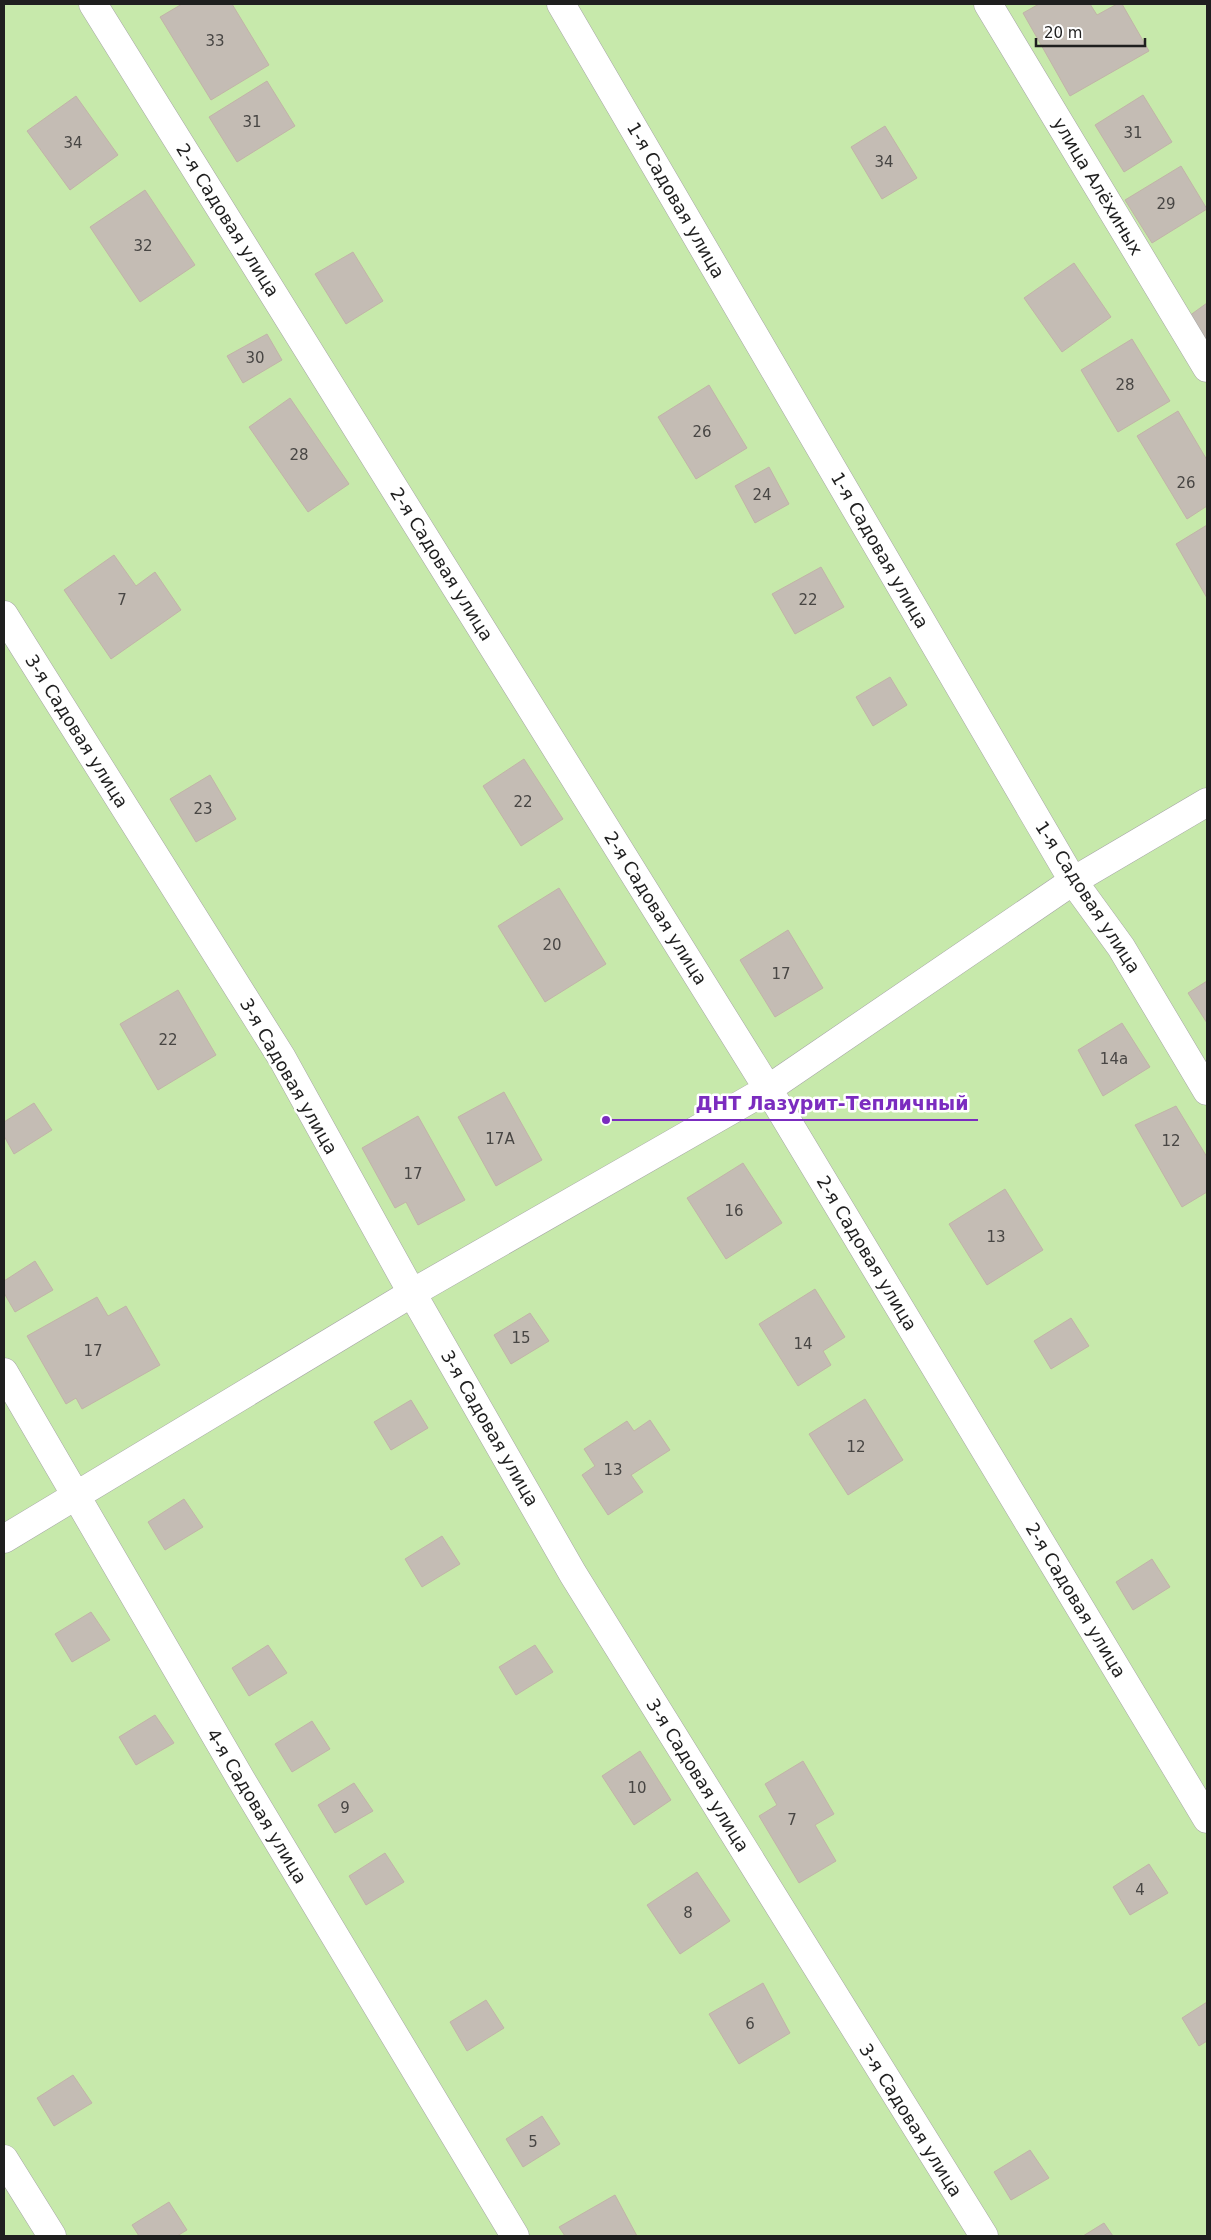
<svg xmlns="http://www.w3.org/2000/svg" width="1211" height="2240" viewBox="0 0 1211 2240" font-family="'DejaVu Sans',sans-serif">
<style>
.grass{fill:#c7e9ab}
.building{fill:#c4bcb4;stroke:#c1b4a7}
.lines{fill:none;stroke-linecap:round;stroke-linejoin:round}
.street-casing{stroke:#a6a6a6;stroke-width:29}
.street{stroke:#fff;stroke-width:28}
.labels{text-anchor:middle;dominant-baseline:central;stroke-width:5;stroke-linejoin:round;paint-order:stroke}
.number-label{font-size:15px;fill:#484644}
.street-label{font-size:18px;fill:#1f1f1f;stroke:#fff}
.leader{fill:none;stroke:#7b2cbf;stroke-width:2}
.callout-dot{fill:#7b2cbf;stroke:#fff;stroke-width:2}
.callout-label{font-size:19px;text-anchor:middle;font-weight:bold;fill:#7b2cbf;stroke:#fff;stroke-width:5;stroke-linejoin:round;paint-order:stroke}
</style>
<rect width="100%" height="100%" fill="#efece5"/>
<path class="grass" d="M4,4H1207V2236H4Z"/>
<path class="building" d="M182,4H232L269,65L211,100L160,17Z
M1039,4H1090L1097,15L1117,4H1122L1149,51L1070,96L1023,13Z
M267,81L295,126L237,162L209,117Z
M1143,95L1172,142L1124,172L1095,125Z
M76,96L118,155L70,190L27,131Z
M885,126L917,178L882,199L851,147Z
M1181,166L1207,209L1152,243L1125,200Z
M145,190L195,265L140,302L90,227Z
M353,252L383,301L346,324L315,274Z
M1074,263L1111,317L1062,352L1024,298Z
M1207,303V341L1189,316Z
M267,334L282,360L243,383L227,356Z
M1132,339L1170,401L1118,432L1081,370Z
M709,385L747,448L696,479L658,417Z
M290,398L349,484L308,512L249,427Z
M1178,411L1207,460V506L1187,519L1137,436Z
M769,467L789,504L755,523L735,486Z
M1207,525V598L1176,544Z
M114,555L136,586L155,572L181,610L111,659L64,590Z
M821,567L844,607L795,634L772,594Z
M890,677L907,705L873,726L856,697Z
M524,759L563,819L521,846L483,786Z
M210,775L236,819L196,842L170,799Z
M559,888L606,964L545,1002L498,926Z
M788,930L823,988L775,1017L740,960Z
M1207,981V1023L1188,993Z
M178,990L216,1055L158,1090L120,1024Z
M1122,1023L1150,1067L1103,1096L1078,1050Z
M504,1092L542,1160L496,1186L458,1117Z
M34,1103L52,1130L14,1154L4,1136V1122Z
M1176,1106L1207,1157V1192L1182,1207L1135,1125Z
M418,1116L465,1200L418,1225L406,1202L395,1208L362,1148Z
M743,1163L782,1223L726,1259L687,1198Z
M1005,1189L1043,1250L987,1285L949,1224Z
M35,1261L53,1290L15,1312L4,1293V1281Z
M815,1289L845,1337L823,1351L831,1365L798,1386L759,1324Z
M97,1297L108,1316L126,1306L160,1365L82,1409L76,1398L66,1404L27,1336Z
M530,1313L549,1341L511,1364L494,1335Z
M1071,1318L1089,1346L1051,1369L1034,1341Z
M865,1399L903,1460L848,1495L809,1434Z
M411,1400L428,1428L391,1450L374,1422Z
M650,1420L670,1450L631,1475L643,1492L608,1515L582,1475L595,1466L584,1449L627,1421L634,1431Z
M184,1499L203,1527L165,1550L148,1522Z
M442,1536L460,1564L422,1587L405,1559Z
M1152,1559L1170,1587L1133,1610L1116,1582Z
M91,1612L110,1640L72,1662L55,1634Z
M268,1645L287,1673L249,1696L232,1668Z
M535,1645L553,1672L516,1695L499,1667Z
M155,1715L174,1743L136,1765L119,1737Z
M312,1721L330,1749L292,1772L275,1744Z
M640,1751L671,1800L634,1825L602,1776Z
M803,1761L834,1814L815,1825L836,1861L799,1883L759,1816L777,1805L765,1784Z
M354,1783L373,1811L335,1833L318,1805Z
M385,1853L404,1882L366,1905L349,1876Z
M1149,1864L1168,1893L1130,1915L1113,1887Z
M697,1872L730,1921L680,1954L647,1905Z
M763,1983L790,2033L739,2064L709,2014Z
M486,2000L504,2028L467,2051L450,2022Z
M1207,2002V2041L1199,2046L1182,2018Z
M73,2075L92,2103L54,2126L37,2098Z
M542,2116L560,2144L523,2167L506,2139Z
M1030,2150L1049,2178L1011,2200L994,2172Z
M615,2195L637,2236H565L559,2227Z
M169,2202L187,2230L177,2236H139L132,2225Z
M1104,2223L1113,2236H1083Z"/>
<g class="lines">
<g class="street-casing">
<path id="street" d="M93,4L768,1089L1207,1819
M561,4L1073,881L1121,947L1207,1091
M988,4L1207,368
M4,615L282,1058L412,1293L573,1574L984,2236
M4,1372L242,1781L515,2236
M4,1539L412,1293L768,1089L1073,881L1207,802
M4,2159L52,2236"/>
</g>
<use href="#street" class="street"/>
</g>
<g class="labels">
<g class="number-label">
<text x="215" y="41">33</text>
<text x="252" y="122">31</text>
<text x="1133" y="133">31</text>
<text x="73" y="143">34</text>
<text x="884" y="162">34</text>
<text x="1166" y="204">29</text>
<text x="143" y="246">32</text>
<text x="255" y="358">30</text>
<text x="1125" y="385">28</text>
<text x="702" y="432">26</text>
<text x="299" y="455">28</text>
<text x="1186" y="483">26</text>
<text x="762" y="495">24</text>
<text x="122" y="600">7</text>
<text x="808" y="600">22</text>
<text x="523" y="802">22</text>
<text x="203" y="809">23</text>
<text x="552" y="945">20</text>
<text x="781" y="974">17</text>
<text x="168" y="1040">22</text>
<text x="1114" y="1059">14а</text>
<text x="500" y="1139">17А</text>
<text x="1171" y="1141">12</text>
<text x="413" y="1174">17</text>
<text x="734" y="1211">16</text>
<text x="996" y="1237">13</text>
<text x="521" y="1338">15</text>
<text x="803" y="1344">14</text>
<text x="93" y="1351">17</text>
<text x="856" y="1447">12</text>
<text x="613" y="1470">13</text>
<text x="637" y="1788">10</text>
<text x="345" y="1808">9</text>
<text x="792" y="1820">7</text>
<text x="1140" y="1890">4</text>
<text x="688" y="1913">8</text>
<text x="750" y="2024">6</text>
<text x="533" y="2142">5</text>
</g>
<g class="street-label">
<text transform="translate(1098 186) rotate(59)">улица Алёхиных</text>
<text transform="translate(676 200) rotate(60)">1-я Садовая улица</text>
<text transform="translate(228 220) rotate(58)">2-я Садовая улица</text>
<text transform="translate(880 550) rotate(60)">1-я Садовая улица</text>
<text transform="translate(442 564) rotate(58)">2-я Садовая улица</text>
<text transform="translate(77 731) rotate(58)">3-я Садовая улица</text>
<text transform="translate(1088 897) rotate(57)">1-я Садовая улица</text>
<text transform="translate(656 908) rotate(58)">2-я Садовая улица</text>
<text transform="translate(289 1076) rotate(60)">3-я Садовая улица</text>
<text transform="translate(867 1253) rotate(59)">2-я Садовая улица</text>
<text transform="translate(490 1428) rotate(60)">3-я Садовая улица</text>
<text transform="translate(1076 1600) rotate(59)">2-я Садовая улица</text>
<text transform="translate(698 1775) rotate(58)">3-я Садовая улица</text>
<text transform="translate(257 1806) rotate(59)">4-я Садовая улица</text>
<text transform="translate(911 2120) rotate(58)">3-я Садовая улица</text>
</g>
</g>
<path class="leader" d="M606 1120L685 1120H978"/>
<circle class="callout-dot" cx="606" cy="1120" r="5"/>
<g class="callout-label">
<text x="832" y="1110">ДНТ Лазурит-Тепличный</text>
</g>
<rect width="1211" height="2240" fill="none" stroke="#1f1f1f" stroke-width="10"/>
<path d="M1036 38v8h109v-8" fill="none" stroke="#1f1f1f" stroke-width="2.5"/>
<text x="1044" y="38" font-size="15" fill="#1f1f1f" stroke="#ffffff" stroke-width="4" paint-order="stroke">20 m</text>
</svg>
